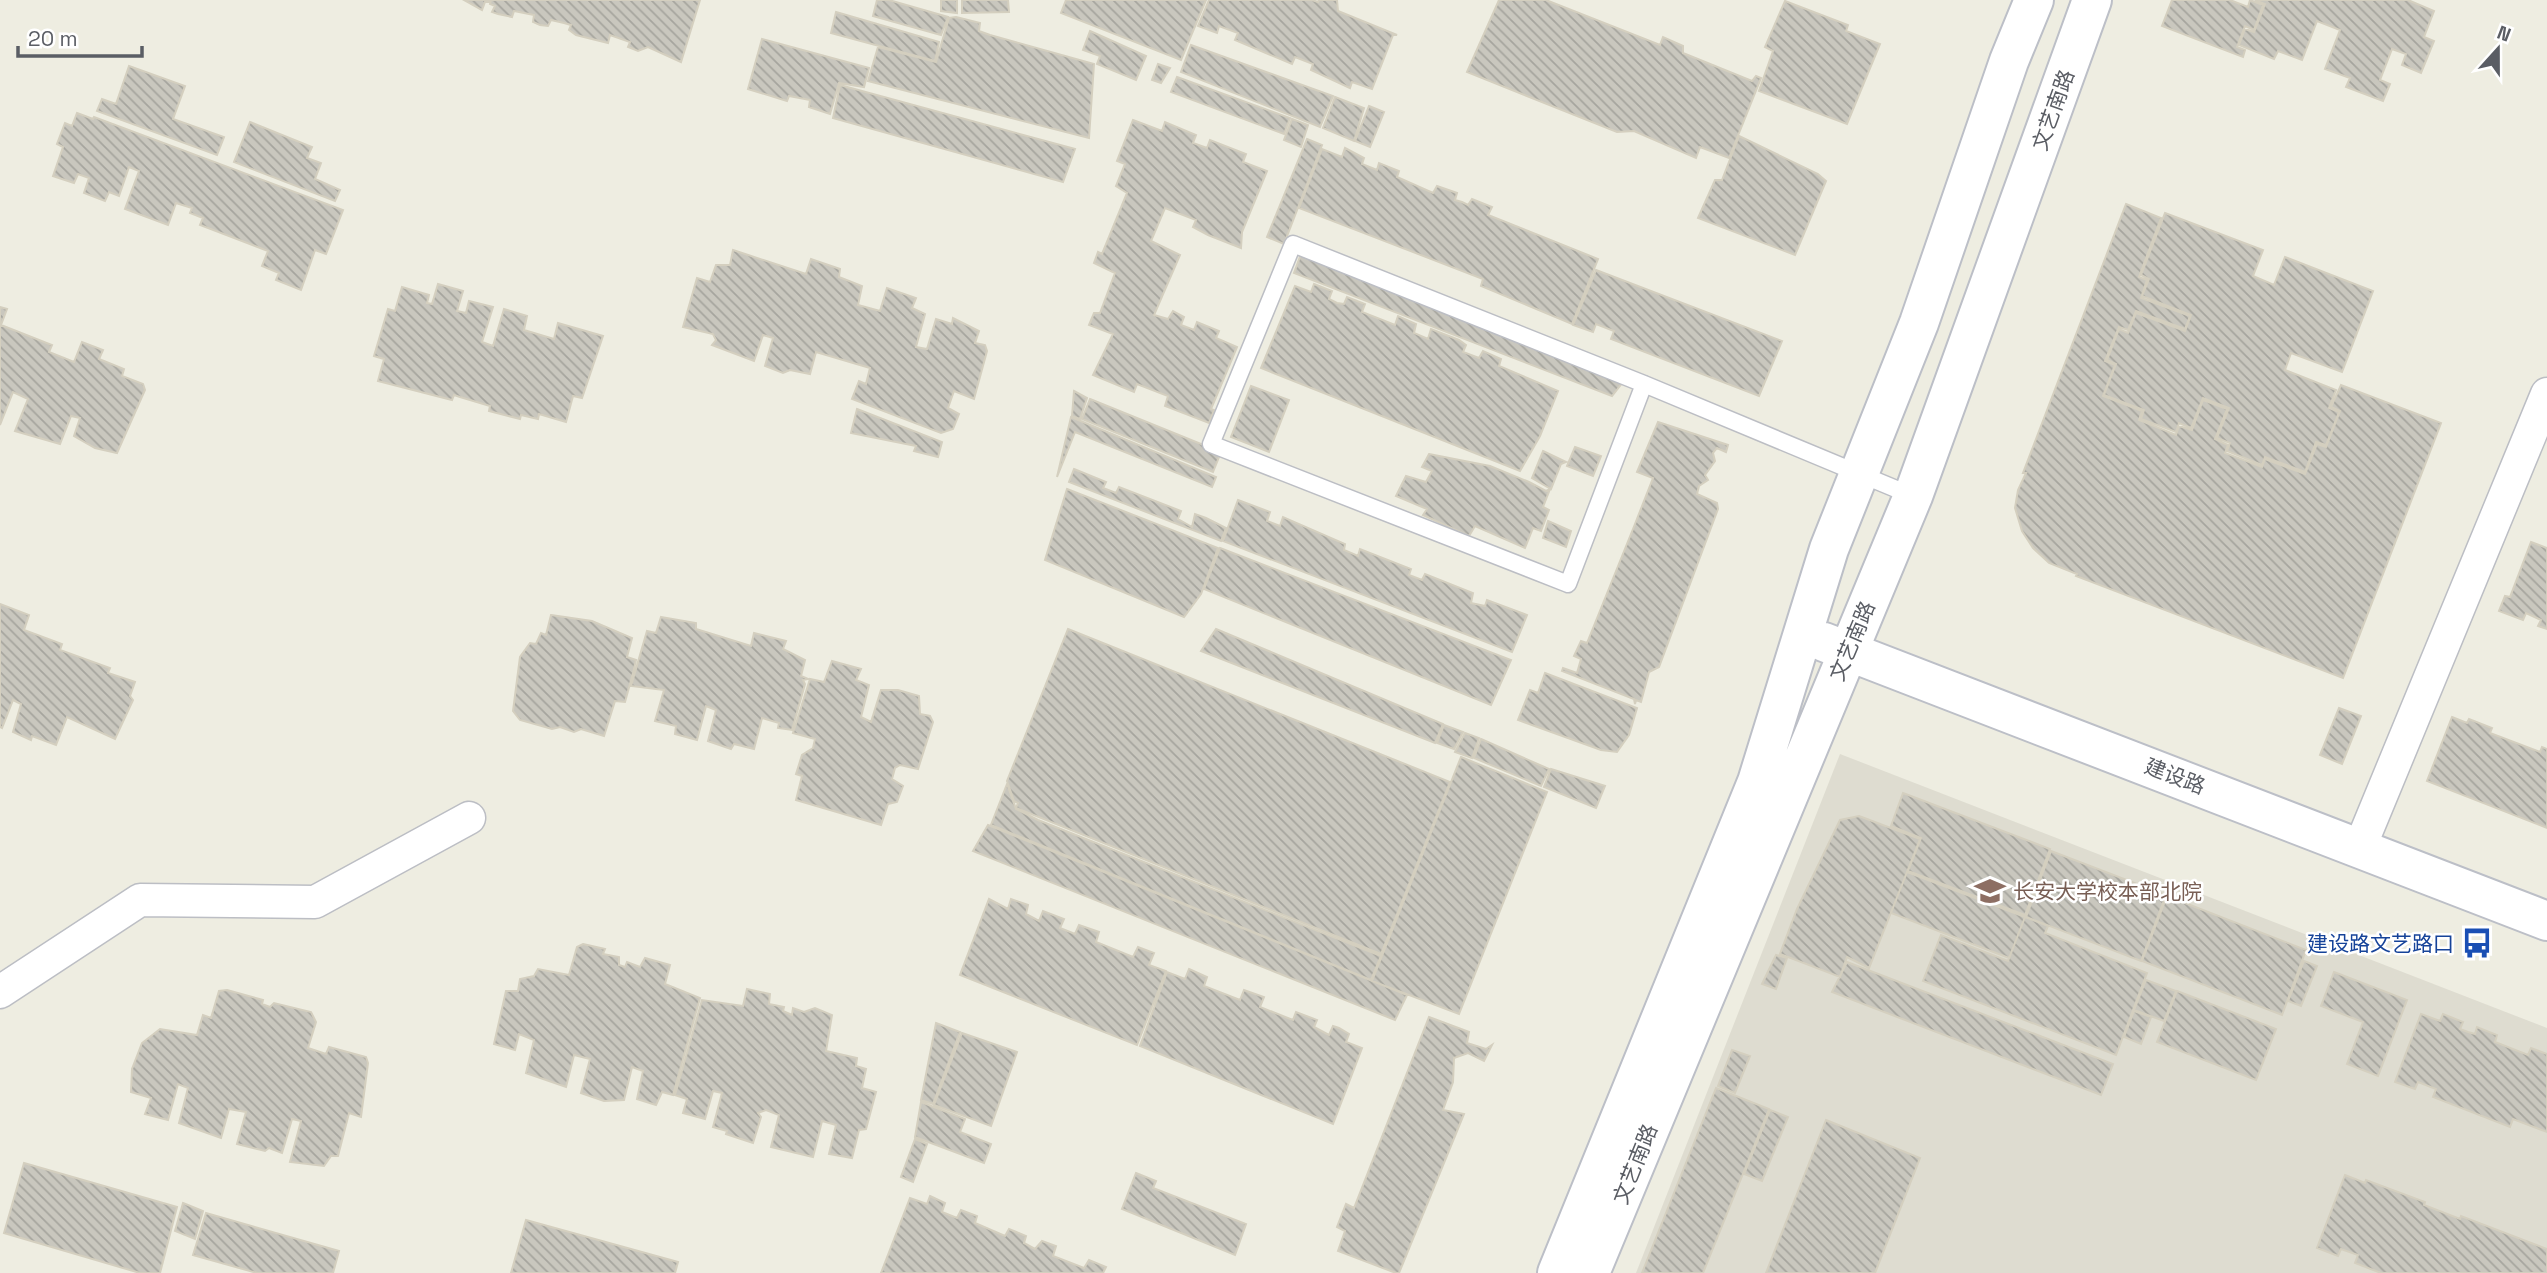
<svg xmlns="http://www.w3.org/2000/svg" width="2547" height="1273" viewBox="0 0 2547 1273" font-family="'Space Grotesk','Noto Sans SC',sans-serif">
<style>
.education{fill:#dedcd0}
.building{fill:url(#building-back-hatch);stroke:#d4cfbf;stroke-width:2}
.lines{fill:none;stroke-linecap:round;stroke-linejoin:round}
.lane-casing{stroke:#bcbec4;stroke-width:19}
.street-casing{stroke:#bcbec4;stroke-width:35}
.secondary-casing{stroke:#bcbfc7;stroke-width:42}
.lane{stroke:#fff;stroke-width:16}
.street{stroke:#fff;stroke-width:32}
.secondary{stroke:#fff;stroke-width:38}
.labels{text-anchor:middle;dominant-baseline:central;stroke-width:5;stroke-linejoin:round;paint-order:stroke}
.street-label{font-size:21px;fill:#5a5d64;stroke:#fff}
.education-label{font-size:21px;fill:#785e54;stroke:#fff;text-anchor:start}
.transit-label{font-size:21px;fill:#164399;stroke:#fff;text-anchor:end}
</style>
<defs>
<pattern id="building-back-hatch" width="6" height="6" patternUnits="userSpaceOnUse" patternTransform="scale(1.75)"><rect width="6" height="6" fill="#c9c7be"/><path d="M-1 5l2 2M0 0l6 6M5-1l2 2" fill="none" stroke="#a6a59e"/></pattern>
</defs>
<rect width="100%" height="100%" fill="#eeede1"/>
<path class="education" d="M1840,754L2547,1028V1273H1636Z"/>
<path class="building" d="M464,0H490V2H485L482,10Z
M491,0H700L681,62L648,47L638,51L628,47L630,42L610,35L608,43L576,35L569,30L571,25L564,23L551,20L548,26L540,25L533,22L534,15L514,11L512,17L498,14L492,12L495,6L490,4Z
M877,0H889L948,17L941,35L873,16Z
M941,0H957V13L941,11Z
M962,0H1008L1009,12L962,13Z
M1066,0H1206L1181,60L1061,13Z
M1209,0H1312L1318,2L1319,0H1337L1338,11L1397,35H1393L1372,89L1352,82L1350,88L1311,70L1313,64L1295,57L1292,64L1235,40L1238,33L1219,26L1217,33L1198,26Z
M1499,0H1546L1660,45L1663,37L1683,46V53L1752,81L1756,76L1761,78L1729,158L1700,147L1696,158L1634,131L1617,132L1467,72Z
M2172,0H2230L2248,7L2250,0L2263,5L2254,30L2245,26L2237,47L2245,50L2243,57L2162,26Z
M2255,0H2408L2434,11L2424,37L2434,41L2421,73L2402,65L2406,54L2392,49L2380,80L2390,84L2383,101L2346,87L2350,78L2325,69L2340,30L2317,21L2302,60L2278,51L2274,59L2239,45L2245,29L2254,32L2265,4Z
M1785,1L1848,25L1846,31L1880,44L1847,124L1759,91L1773,51L1765,47Z
M836,12L939,42L935,61L831,33Z
M956,17L980,23L979,31L990,35L1094,64L1089,138L868,81L878,47L936,62L949,18Z
M1090,31L1146,56L1136,80L1097,64L1100,56L1083,50Z
M762,39L869,68L864,87L839,83L830,114L809,107L810,100L789,96L787,101L748,89Z
M1191,45L1333,96L1320,127L1181,72Z
M1158,64L1170,68L1161,83L1152,80Z
M129,66L185,86L173,119L224,137L217,155L97,111L102,99L116,104Z
M1177,77L1290,118L1284,134L1171,92Z
M840,85L1075,149L1063,182L833,118Z
M1335,97L1364,108L1354,141L1323,128Z
M1369,106L1384,112L1370,147L1355,141Z
M77,113L93,119L94,117L343,210L326,254L315,250L301,290L276,280L279,273L262,266L268,251L200,225L203,218L190,213L192,208L176,203L168,225L125,209L139,171L129,167L119,196L109,192L105,201L84,193L89,178L78,174L74,183L53,176L63,147L57,144L65,123L72,126Z
M1292,119L1308,125L1301,147L1284,140Z
M1133,120L1162,131L1165,122L1196,135L1193,143L1207,148L1210,140L1246,154L1243,162L1267,171L1242,232L1241,248L1208,235L1193,227L1196,220L1165,208L1151,241L1180,255L1154,315L1168,319L1173,311L1184,317L1181,325L1194,330L1197,322L1219,331L1216,338L1237,347L1211,409L1214,410L1209,423L1165,406L1168,396L1137,384L1134,392L1093,375L1113,334L1089,325L1094,313H1100L1115,273L1094,263L1098,252L1102,254L1127,193L1116,186L1125,164L1117,161Z
M250,122L312,147L307,158L321,163L315,179L340,190L335,201L234,162Z
M1739,136L1818,174L1826,181L1795,255L1698,218L1715,180H1722Z
M1307,139L1322,145L1284,244L1267,237Z
M1345,148L1364,158L1362,164L1377,170L1379,163L1399,171L1397,177L1433,193L1437,186L1457,193L1455,200L1462,202L1468,205L1472,199L1492,207L1488,215L1598,259L1572,324L1481,286L1483,279L1299,208L1322,149L1342,157Z
M2126,204L2161,218L2139,277L2147,280L2141,298L2190,316L2185,329L2136,311L2128,330L2119,327L2105,361L2115,365L2103,396L2142,411L2139,420L2176,435L2179,426L2192,430L2203,400L2227,409L2215,439L2228,445L2225,453L2262,467L2265,459L2305,474L2317,444L2326,447L2340,411L2331,407L2341,385L2441,423L2343,678L2076,576L2077,574L2049,563L2033,548L2022,531L2015,508L2018,490L2026,473H2023Z
M2165,213L2263,250L2253,276L2274,285L2285,257L2373,291L2342,372L2291,353L2285,370L2336,390L2329,408L2339,412L2326,445L2316,442L2305,472L2265,457L2262,465L2227,451L2230,443L2217,438L2229,408L2203,398L2191,428L2179,423L2176,432L2141,419L2144,410L2104,395L2116,364L2107,360L2119,329L2128,333L2136,313L2185,331L2191,315L2142,296L2149,279L2141,275Z
M733,250L806,274L811,259L840,269L839,277L862,286L858,305L880,311L887,288L916,298L912,308L925,314L916,347L927,349L936,319L952,324L953,318L979,331L975,343L985,345L987,351L974,399L954,391L948,408L959,414L953,429L941,433L852,399L859,381L866,384L870,368L816,352L810,374L790,370L783,373L765,366L773,338L763,335L754,361L712,345L716,340L713,334L683,327L697,278L710,282L716,265H730Z
M1301,254L1623,382L1612,396L1294,273Z
M1596,270L1782,341L1759,396L1611,339L1614,331L1596,324L1593,332L1573,325Z
M438,284L463,291L457,311L466,313L469,301L493,307L482,342L493,346L504,309L527,316L524,330L554,339L558,323L603,336L582,398L573,396L566,422L539,414L538,419L521,415L520,419L489,411L490,406L460,397L454,395L452,400L378,381L384,359L374,356L388,309L395,311L402,287L429,295L427,303L432,304Z
M1314,284L1332,291L1329,299L1337,303L1344,304L1347,297L1365,304L1362,312L1395,325L1398,316L1416,324L1414,333L1428,339L1431,329L1459,340L1466,345L1463,352L1479,358L1483,351L1501,359L1499,366L1558,391L1540,436L1520,471L1261,368L1295,286L1311,292Z
M0,307L7,309L1,325L52,345L49,352L74,362L82,342L103,350L99,359L124,369L122,376L143,384L145,390L117,453L95,448L74,436L80,418L71,416L60,444L15,431L28,399L13,392L0,425Z
M1251,386L1289,400L1269,452L1231,437Z
M1074,391L1087,398L1080,419L1072,416Z
M1090,399L1221,452L1213,472L1082,419Z
M857,409L942,442L938,457L914,451L916,446L851,433Z
M1071,417L1216,477L1212,487L1075,432L1057,477Z
M1658,422L1728,445L1726,452L1717,448L1713,453L1715,461L1705,475L1708,480L1699,486L1697,494L1717,503L1718,509L1659,667L1649,672L1641,702L1636,700L1635,704L1634,699L1562,671L1563,668L1577,673L1581,659L1574,656L1581,641L1587,643L1635,524L1653,478L1637,472Z
M1575,447L1601,456L1593,476L1567,466Z
M1543,451L1566,462L1561,464L1551,489L1532,478Z
M1429,454L1490,466L1529,482L1546,491L1550,489L1543,507L1549,510L1541,531L1533,528L1525,548L1475,526L1469,536L1423,515L1427,509L1396,496L1406,476L1426,482L1432,471L1422,467Z
M1074,469L1106,482L1103,488L1116,493L1119,487L1181,511L1178,519L1192,527L1195,514L1206,518L1226,528L1221,541L1069,482Z
M1067,489L1218,548L1201,594L1184,617L1045,560Z
M1238,500L1270,512L1267,521L1280,526L1283,517L1345,544L1344,550L1358,556L1360,549L1411,569L1409,575L1422,580L1425,574L1473,593L1471,603L1485,606L1487,600L1527,615L1512,652L1223,541Z
M1548,521L1571,531L1566,547L1543,538Z
M2531,542L2547,548V629L2538,626L2541,620L2526,613L2523,620L2499,611L2505,596L2510,597Z
M1220,548L1511,660L1491,705L1204,589Z
M0,604L29,615L24,630L62,644L60,650L110,668L108,673L135,682L130,696L133,700L115,739L67,717L56,745L32,736L31,740L13,732L21,704L13,700L2,728L0,727Z
M551,615L592,621L632,638L627,657L636,660L633,673L625,702L615,701L604,736L581,729L574,732L560,727L552,729L520,720L513,711L520,657L530,643L536,644L541,633L546,635Z
M661,617L696,623V629L751,646L754,633L786,641L783,649L805,660L801,676L808,679L803,680L805,684L792,730L778,728L779,723L762,718L754,749L734,744L731,749L708,741L716,710L706,706L697,740L675,734L676,726L655,721L664,690L631,686L647,631L656,633Z
M1068,629L1450,782L1381,954L1016,808L1018,803L1014,801L1007,781Z
M1216,629L1443,724L1435,743L1201,651Z
M832,661L861,669L856,680L869,685L861,717L871,722L881,690H898L919,696L920,714L930,716L933,722L918,769L900,765L895,768L892,779L903,786L897,802L888,804L881,825L796,800L802,776L796,774L802,755L813,748L815,739L793,733L810,679L824,682Z
M1545,673L1637,708L1629,735L1617,752L1601,750L1518,720L1530,690L1538,693Z
M2339,708L2361,716L2342,764L2320,755Z
M2452,717L2467,723L2469,719L2492,728L2490,733L2540,752L2542,747L2547,749V828L2427,781Z
M1444,725L1463,732L1454,749L1437,743Z
M1465,733L1479,738L1472,758L1455,752Z
M1481,739L1549,769L1541,786L1474,758Z
M1461,757L1547,792L1459,1014L1372,981Z
M1551,769L1605,786L1596,808L1544,787Z
M1007,784L1016,809L1038,820L1381,956L1371,980L991,825Z
M1903,793L2050,849L2025,915L1908,871L1921,838L1891,826Z
M1859,816L1920,839L1869,968L1847,957L1840,977L1780,954L1797,909L1840,820Z
M988,825L1407,995L1395,1020L973,851Z
M2051,851L2166,895L2141,961L2026,917Z
M1907,872L2025,917L2009,958L1891,913Z
M2167,896L2306,950L2282,1015L2142,961Z
M989,899L1008,909L1011,899L1028,905L1026,914L1039,921L1043,911L1064,919L1060,928L1075,934L1079,925L1099,932L1096,942L1133,957L1138,947L1154,953L1149,965L1166,971L1137,1045L960,975Z
M2025,917L2048,926L2045,933L2147,973L2116,1055L1923,981L1941,935L2008,961Z
M583,944L605,949L603,954L619,957V965L625,967L627,962L640,967L645,958L670,965L665,984L700,998L673,1095L662,1092L656,1105L637,1099L643,1071L632,1067L624,1100L604,1101L581,1093L590,1059L574,1055L566,1087L526,1073L534,1040L519,1034L515,1050L494,1044L506,991H518L520,979L534,976L538,969L569,975L577,947Z
M1776,955L1787,958L1776,989L1762,984Z
M2304,961L2317,966L2301,1006L2288,1001Z
M1847,962L2113,1064L2101,1095L1832,992Z
M1189,969L1207,977L1204,986L1240,1000L1244,990L1264,997L1260,1007L1293,1020L1296,1012L1317,1020L1314,1027L1329,1035L1333,1026L1339,1028L1349,1034L1346,1042L1362,1048L1333,1124L1140,1046L1167,972L1185,979Z
M2334,972L2407,1000L2378,1076L2347,1064L2363,1022L2321,1006Z
M2146,980L2176,991L2164,1021L2134,1010Z
M747,989L770,994L769,1004L784,1007L783,1011L792,1015L793,1008L804,1012L815,1008L832,1015L826,1051L857,1058L856,1066L866,1069L862,1088L876,1092L866,1129L859,1130L852,1158L829,1154L836,1125L822,1121L813,1157L771,1147L779,1115L766,1110L758,1113L761,1117L753,1143L726,1134L727,1131L713,1127L722,1093L713,1091L705,1119L683,1113L687,1099L675,1095L702,1000L743,1006Z
M227,990L263,1000L262,1004L270,1007L274,1003L311,1012L316,1022L308,1048L326,1054L329,1047L366,1057L368,1063L361,1117L349,1113L338,1156H331L324,1166L290,1162L301,1121L292,1119L282,1153L269,1148L265,1151L237,1144L246,1112L229,1109L221,1138L179,1123L188,1088L178,1084L168,1120L145,1114L151,1098L131,1092L132,1069L142,1043L160,1029L197,1035L203,1015L211,1018L219,991Z
M2177,991L2276,1029L2256,1080L2157,1042Z
M2134,1011L2151,1017L2141,1044L2124,1037Z
M2421,1014L2440,1021L2443,1014L2463,1022L2460,1029L2468,1032L2475,1034L2477,1027L2497,1035L2495,1042L2528,1055L2531,1048L2547,1054V1132L2513,1119L2510,1127L2433,1097L2436,1089L2418,1082L2415,1089L2395,1082Z
M1429,1017L1469,1032L1467,1043L1486,1049L1492,1045L1484,1061L1468,1053L1454,1058L1453,1082L1443,1110L1464,1114L1399,1273H1396L1338,1251L1345,1231L1337,1227L1346,1204L1354,1208Z
M936,1023L960,1032L933,1104L921,1100Z
M962,1033L1017,1052L991,1126L934,1105Z
M1732,1050L1750,1056L1735,1093L1718,1086Z
M1716,1088L1769,1109L1703,1273H1642Z
M921,1102L965,1119L960,1132L991,1144L984,1163L915,1137Z
M1770,1110L1788,1117L1762,1181L1744,1174Z
M1826,1120L1920,1158L1875,1273H1766Z
M915,1139L927,1144L913,1182L901,1177Z
M24,1163L177,1207L160,1273H140L4,1233Z
M1136,1173L1156,1181L1153,1188L1246,1224L1235,1255L1122,1209Z
M2345,1175L2365,1183L2366,1180L2425,1202L2424,1205L2460,1219L2461,1216L2547,1249V1273H2381L2355,1263L2358,1255L2341,1249L2338,1256L2317,1248Z
M930,1196L945,1203L942,1212L957,1218L961,1210L977,1216L975,1223L1005,1236L1009,1229L1026,1236L1024,1243L1035,1249L1042,1241L1056,1246L1053,1256L1084,1268L1089,1260L1106,1267L1103,1273H881L910,1198L927,1204Z
M183,1203L203,1211L195,1239L175,1231Z
M206,1213L339,1251L333,1273H257L193,1255Z
M526,1220L678,1262L675,1273H511Z"/>
<g class="lines">
<g class="lane-casing">
<path id="lane" d="M1644,384L1568,584L1211,444L1293,244L1644,384L1913,496"/>
</g>
<g class="street-casing">
<path id="street" d="M2360,847L2547,394
M0,992L140,900L315,902L469,818"/>
</g>
<g class="secondary-casing">
<path id="secondary" d="M1824,642L2547,921
M1557,1273L1757,782L1829,549L1919,323L2009,61L2034,0
M1590,1273L1913,496L2092,0"/>
</g>
<use href="#lane" class="lane"/>
<use href="#street" class="street"/>
<use href="#secondary" class="secondary"/>
</g>
<defs>
<g id="university-bare" transform="scale(2.415)"><path d="M0-5L7-2L0 1L-7-2ZM-4 1L0 2.5L4 1V4Q0 6-4 4Z" fill="#8d6e63" stroke="#fff" stroke-width="2.5" paint-order="stroke"/></g>
<g id="bus-bare" transform="scale(2.415)"><path d="M-5-6H5V4H4V6H2V4H-2V6H-4V4H-5ZM-3.5-4V0h7V-4ZM-3.5 1.2v1.5H-2V1.2ZM2 1.2v1.5H3.5V1.2Z" fill="#1a4fb4" stroke="#fff" stroke-width="2.5" paint-order="stroke"/></g>
</defs>
<g fill-rule="evenodd">
<use href="#university-bare" x="1990" y="891"/>
<use href="#bus-bare" x="2477" y="943"/>
</g>
<g class="labels">
<g class="street-label">
<text transform="translate(2053 110) rotate(-70)">文艺南路</text>
<text transform="translate(1852 641) rotate(-67)">文艺南路</text>
<text transform="translate(2175 776) rotate(21)">建设路</text>
<text transform="translate(1635 1164) rotate(-68)">文艺南路</text>
</g>
<g class="education-label">
<text x="2013" y="891">长安大学校本部北院</text>
</g>
<g class="transit-label">
<text x="2454" y="943">建设路文艺路口</text>
</g>
</g>
<g transform="translate(2498 49) rotate(21)" stroke="#ffffff" stroke-width="5" paint-order="stroke">
<path d="M0-5L12 26L0 18L-12 26Z" fill="#5a5d64"/>
<text y="-10" font-size="19" font-weight="bold" text-anchor="middle" fill="#5a5d64">N</text>
</g>
<path d="M18 46v10h124v-10" fill="none" stroke="#5a5d64" stroke-width="3.5"/>
<text x="28" y="46" font-size="21" fill="#5a5d64" stroke="#ffffff" stroke-width="5" paint-order="stroke">20 m</text>
</svg>
